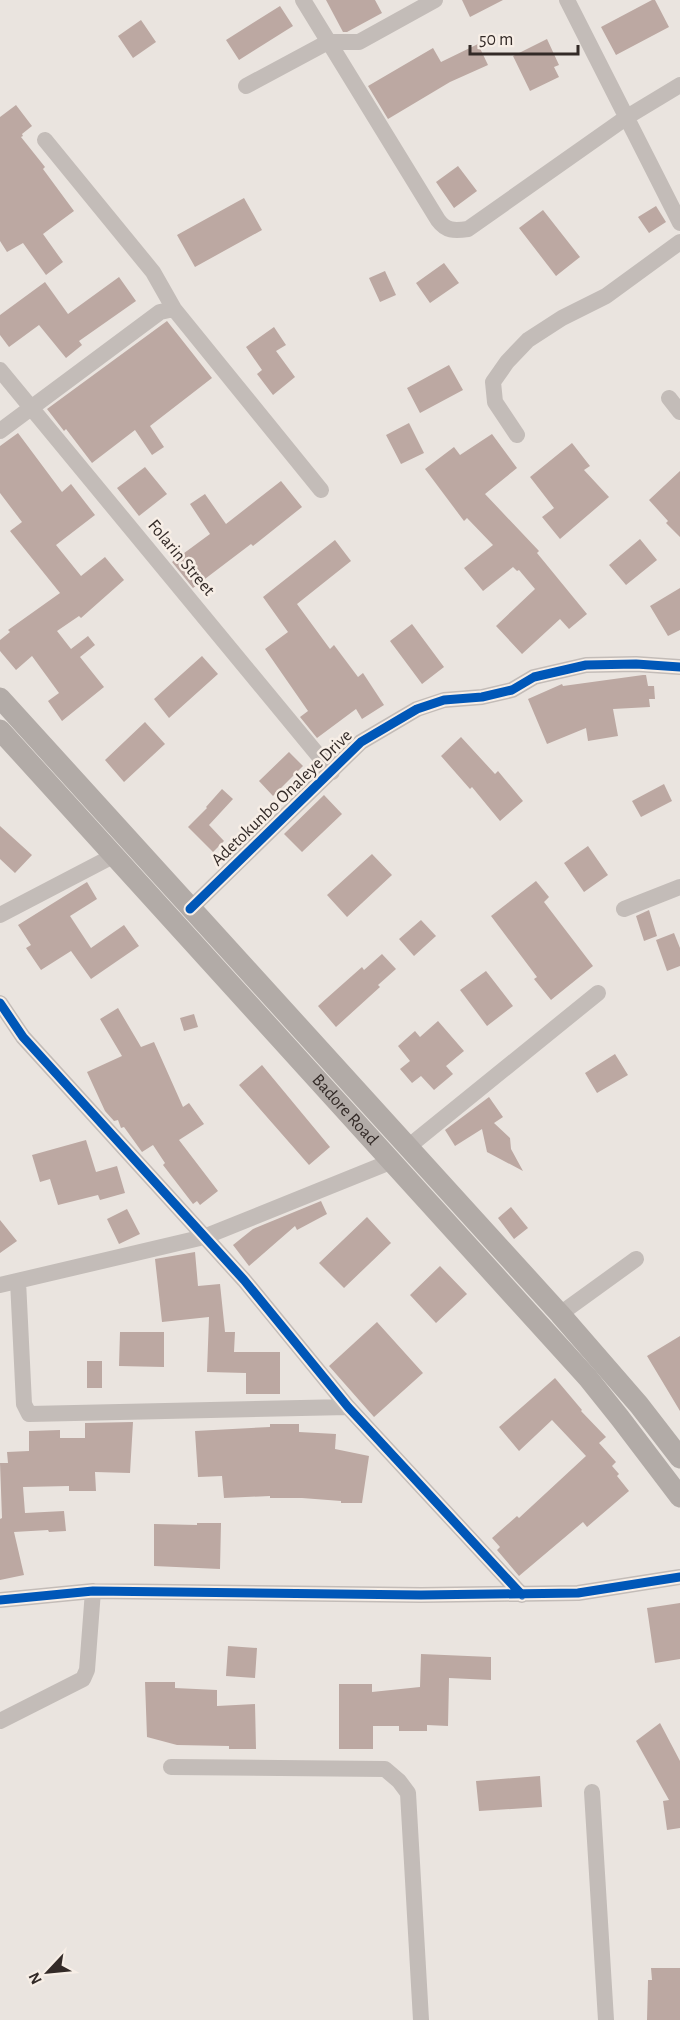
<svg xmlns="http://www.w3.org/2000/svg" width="680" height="2020" viewBox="0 0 680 2020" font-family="'Alegreya Sans',sans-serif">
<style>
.building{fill:#bca8a2}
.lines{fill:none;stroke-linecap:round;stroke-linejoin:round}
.minor{stroke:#c3bcb8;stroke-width:16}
.major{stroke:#b2aba7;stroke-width:21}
.cycleway-casing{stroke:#f7eee6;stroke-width:13}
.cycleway{stroke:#0057b8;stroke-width:9}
.labels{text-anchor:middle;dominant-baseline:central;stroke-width:5;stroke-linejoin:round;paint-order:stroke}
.street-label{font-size:18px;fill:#332a27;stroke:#f7eee6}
</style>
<rect width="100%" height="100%" fill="#eae4df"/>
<path class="building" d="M326,0H375L382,13L347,32H343Z
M462,0H503L470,17Z
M652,0H655L669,27L616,55L601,27Z
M280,6L293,26L239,60L226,40Z
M141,20L156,42L133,58L118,36Z
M547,39L559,65L554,67L559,77L530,91L513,56Z
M478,44L488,65L450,82L388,119L368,86L433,48L441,62Z
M16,105L32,126L22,134L23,136L21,137L45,167L43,169L74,211L43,234L63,262L46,275L23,243L7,252L0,241V117Z
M458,166L477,191L454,208L436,182Z
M244,198L262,230L195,267L177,235Z
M656,206L666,222L649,233L638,217Z
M543,210L580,257L556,276L519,228Z
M444,263L459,283L430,303L416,283Z
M385,271L396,295L380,302L369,278Z
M119,277L136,301L79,341L82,345L66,358L39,325L9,347L0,335V315L45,282L68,314Z
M167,321L212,378L150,426L164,447L152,455L135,430L92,463L66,429L64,431L47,409Z
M274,327L286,345L276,351L295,377L273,395L257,374L262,370L246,347Z
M449,365L463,390L420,413L407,388Z
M409,423L424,453L401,464L386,435Z
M18,433L62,492L71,484L95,515L56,545L81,576L105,557L124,580L81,618L79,616L57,631L71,649L88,636L95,645L80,657L104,687L62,721L48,701L59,693L32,656L16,670L0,651V640L10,632L8,630L60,593L10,531L22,522L0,493V446Z
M492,434L517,468L485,494L539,551L537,553L587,614L569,629L560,619L522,654L496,626L535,589L519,570L517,571L513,567L483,591L464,568L493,545L467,518L464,521L425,469L454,447L460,455Z
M572,443L590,466L584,470L609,497L560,539L542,517L554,508L530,477Z
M145,467L167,494L139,516L117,488Z
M680,471V537L666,523L668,521L649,500Z
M281,481L302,507L253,546L251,544L193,588L172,562L210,534L190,504L205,494L226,524Z
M640,539L657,560L626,585L609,565Z
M335,540L351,561L297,604L330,649L334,645L358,677L363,673L384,705L362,719L356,709L317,738L300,717L308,711L265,649L288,632L263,597Z
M680,588V630L668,636L650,606Z
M412,624L444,667L422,684L390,641Z
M202,656L218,674L169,718L154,699Z
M643,675H646L648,686H654L655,699H649L650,707L613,709L618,736L588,741L586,728L547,744L528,699L562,684L563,686Z
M145,722L165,744L124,782L105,760Z
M461,737L495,774L498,771L523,801L500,821L472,787L470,789L441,756Z
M289,752L303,766L273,796L259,781Z
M664,784L672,801L641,817L632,801Z
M222,789L233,799L209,825L224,841L213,852L188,827L207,808L206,807Z
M324,795L342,814L302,852L284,834Z
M0,826L32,855L15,873L0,859Z
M588,846L608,875L584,892L564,863Z
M372,854L392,875L347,917L327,895Z
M536,881L549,897L544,902L593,966L551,1000L534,979L537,977L491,916Z
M87,882L97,899L70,916L91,948L124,925L139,946L91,979L71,951L41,970L26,948L31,945L18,925Z
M649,910L657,936L644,941L636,916Z
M421,920L436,936L414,956L399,939Z
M674,933L680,948V966L667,971L656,940Z
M382,954L396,969L378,985L380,987L336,1027L318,1006L362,967L364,970Z
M486,971L513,1006L487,1026L460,990Z
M118,1008L141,1047L154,1042L183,1107L189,1103L204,1124L179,1140L218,1191L200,1205L197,1201L193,1204L163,1165L165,1163L153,1145L142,1152L124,1127L121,1128L118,1120L114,1121L105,1111L87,1072L122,1056L100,1019Z
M194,1014L198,1027L184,1031L180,1018Z
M438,1021L464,1051L446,1066L453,1074L434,1090L421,1076L412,1083L400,1069L410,1061L398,1046L415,1031L420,1037Z
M615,1054L628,1075L597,1093L585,1073Z
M262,1065L330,1147L309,1165L239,1085Z
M489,1097L503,1117L494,1123L510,1138L511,1149L523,1171L487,1152L482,1129L455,1146L445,1130Z
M86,1140L96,1172L117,1166L125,1193L100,1200L98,1195L58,1205L50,1179L40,1182L32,1155Z
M321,1201L327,1214L297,1230L295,1226L249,1266L233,1245L253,1229Z
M511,1207L528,1228L514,1239L498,1218Z
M127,1209L140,1234L119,1244L107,1219Z
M367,1217L391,1243L344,1288L319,1263Z
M0,1220L17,1241L0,1253Z
M195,1252L198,1286L220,1284L225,1332H235L234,1352H280V1394H246V1373L207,1372L209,1317L162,1322L155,1259Z
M440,1266L467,1294L436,1323L410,1295Z
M377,1322L423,1373L374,1417L329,1366Z
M120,1332H164V1367L119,1366Z
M680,1336V1411L647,1356Z
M87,1361H102V1388H87Z
M555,1378L582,1410L581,1411L606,1437L599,1443L616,1462L612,1466L619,1474L617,1476L629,1491L587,1527L583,1522L519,1576L497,1550L500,1547L492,1538L517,1516L519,1518L586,1456L552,1420L519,1451L499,1427Z
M133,1422L130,1473L95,1472L96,1491H69V1486L23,1487L25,1513L64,1511L66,1531L49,1532L48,1530L14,1532L24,1575L0,1580V1519L2,1518L0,1463H8L7,1452L29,1451V1431L60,1430V1438H85V1423Z
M270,1424H299V1432L336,1434L335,1449L369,1456L362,1503H341V1501L302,1498H270V1496L224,1498L222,1476L198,1477L195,1431L270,1427Z
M197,1523H221L220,1569L154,1566V1524L197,1525Z
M680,1603V1659L655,1663L647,1608Z
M228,1646L257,1648L255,1678L226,1676Z
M421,1654L491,1657V1680L449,1678L448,1726L427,1725V1731H399V1726H373V1749H339V1684H372V1692L420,1687Z
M145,1682H175V1688L217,1690V1706L255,1704L256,1749H229V1746L177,1745L147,1737Z
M660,1723L680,1761V1828L667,1830L663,1801L669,1800L636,1741Z
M540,1776L542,1807L479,1811L476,1781Z
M651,1968H680V2020H647L648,1980H652Z"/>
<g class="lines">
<path class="minor" d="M303,0L438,220C446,231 454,231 468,229L627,117L680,85
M567,0L680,223
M246,86L328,42H359L435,0
M45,140L153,272L174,309L321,490
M0,370L332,772
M669,398L680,412
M0,431L160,312L174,309
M517,435L495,402L493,382L507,362L528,340L562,318L606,296L680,242
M190,909L361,742L417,709L444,700L482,697L512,690L534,677L586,665L636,664L680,667
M624,909L680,887
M0,915L113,856
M0,1003L23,1037L244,1280L348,1407L522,1595
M408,1147L598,993
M18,1281L24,1404L29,1414L348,1407
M0,1285L204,1237L390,1162
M560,1314L636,1259
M0,1600L93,1591L421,1595L578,1593L680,1577
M0,1721L83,1679L87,1670L93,1591
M171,1767L385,1769L399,1781L408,1793L421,2020
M592,1792L606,2020"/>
<g class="major">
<path d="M0,698L560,1314L639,1405L680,1458"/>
<path id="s1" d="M0,730L588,1378L620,1418L680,1497"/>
</g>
<g class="cycleway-casing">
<path id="cycleway" d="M190,909L361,742L417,709L444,700L482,697L512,690L534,677L586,665L636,664L680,667
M0,1003L23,1037L244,1280L348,1407L522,1595
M0,1600L93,1591L421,1595L578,1593L680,1577"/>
</g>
<use href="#cycleway" class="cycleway"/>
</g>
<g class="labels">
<g class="street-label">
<text transform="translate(181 558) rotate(50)">Folarin Street</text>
<text transform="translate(282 798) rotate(-44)">Adetokunbo Onaleye Drive</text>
<text stroke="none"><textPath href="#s1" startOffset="513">Badore Road</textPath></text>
</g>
</g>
<g transform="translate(48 1972) rotate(244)" stroke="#f7eee6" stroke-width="4.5" paint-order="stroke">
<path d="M0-4.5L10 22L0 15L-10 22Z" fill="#332a27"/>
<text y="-9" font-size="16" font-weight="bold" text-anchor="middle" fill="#332a27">N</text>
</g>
<path d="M470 45v9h108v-9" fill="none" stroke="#332a27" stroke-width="3"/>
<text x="479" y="45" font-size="18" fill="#332a27" stroke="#f7eee6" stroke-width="4.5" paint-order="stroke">50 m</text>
</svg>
